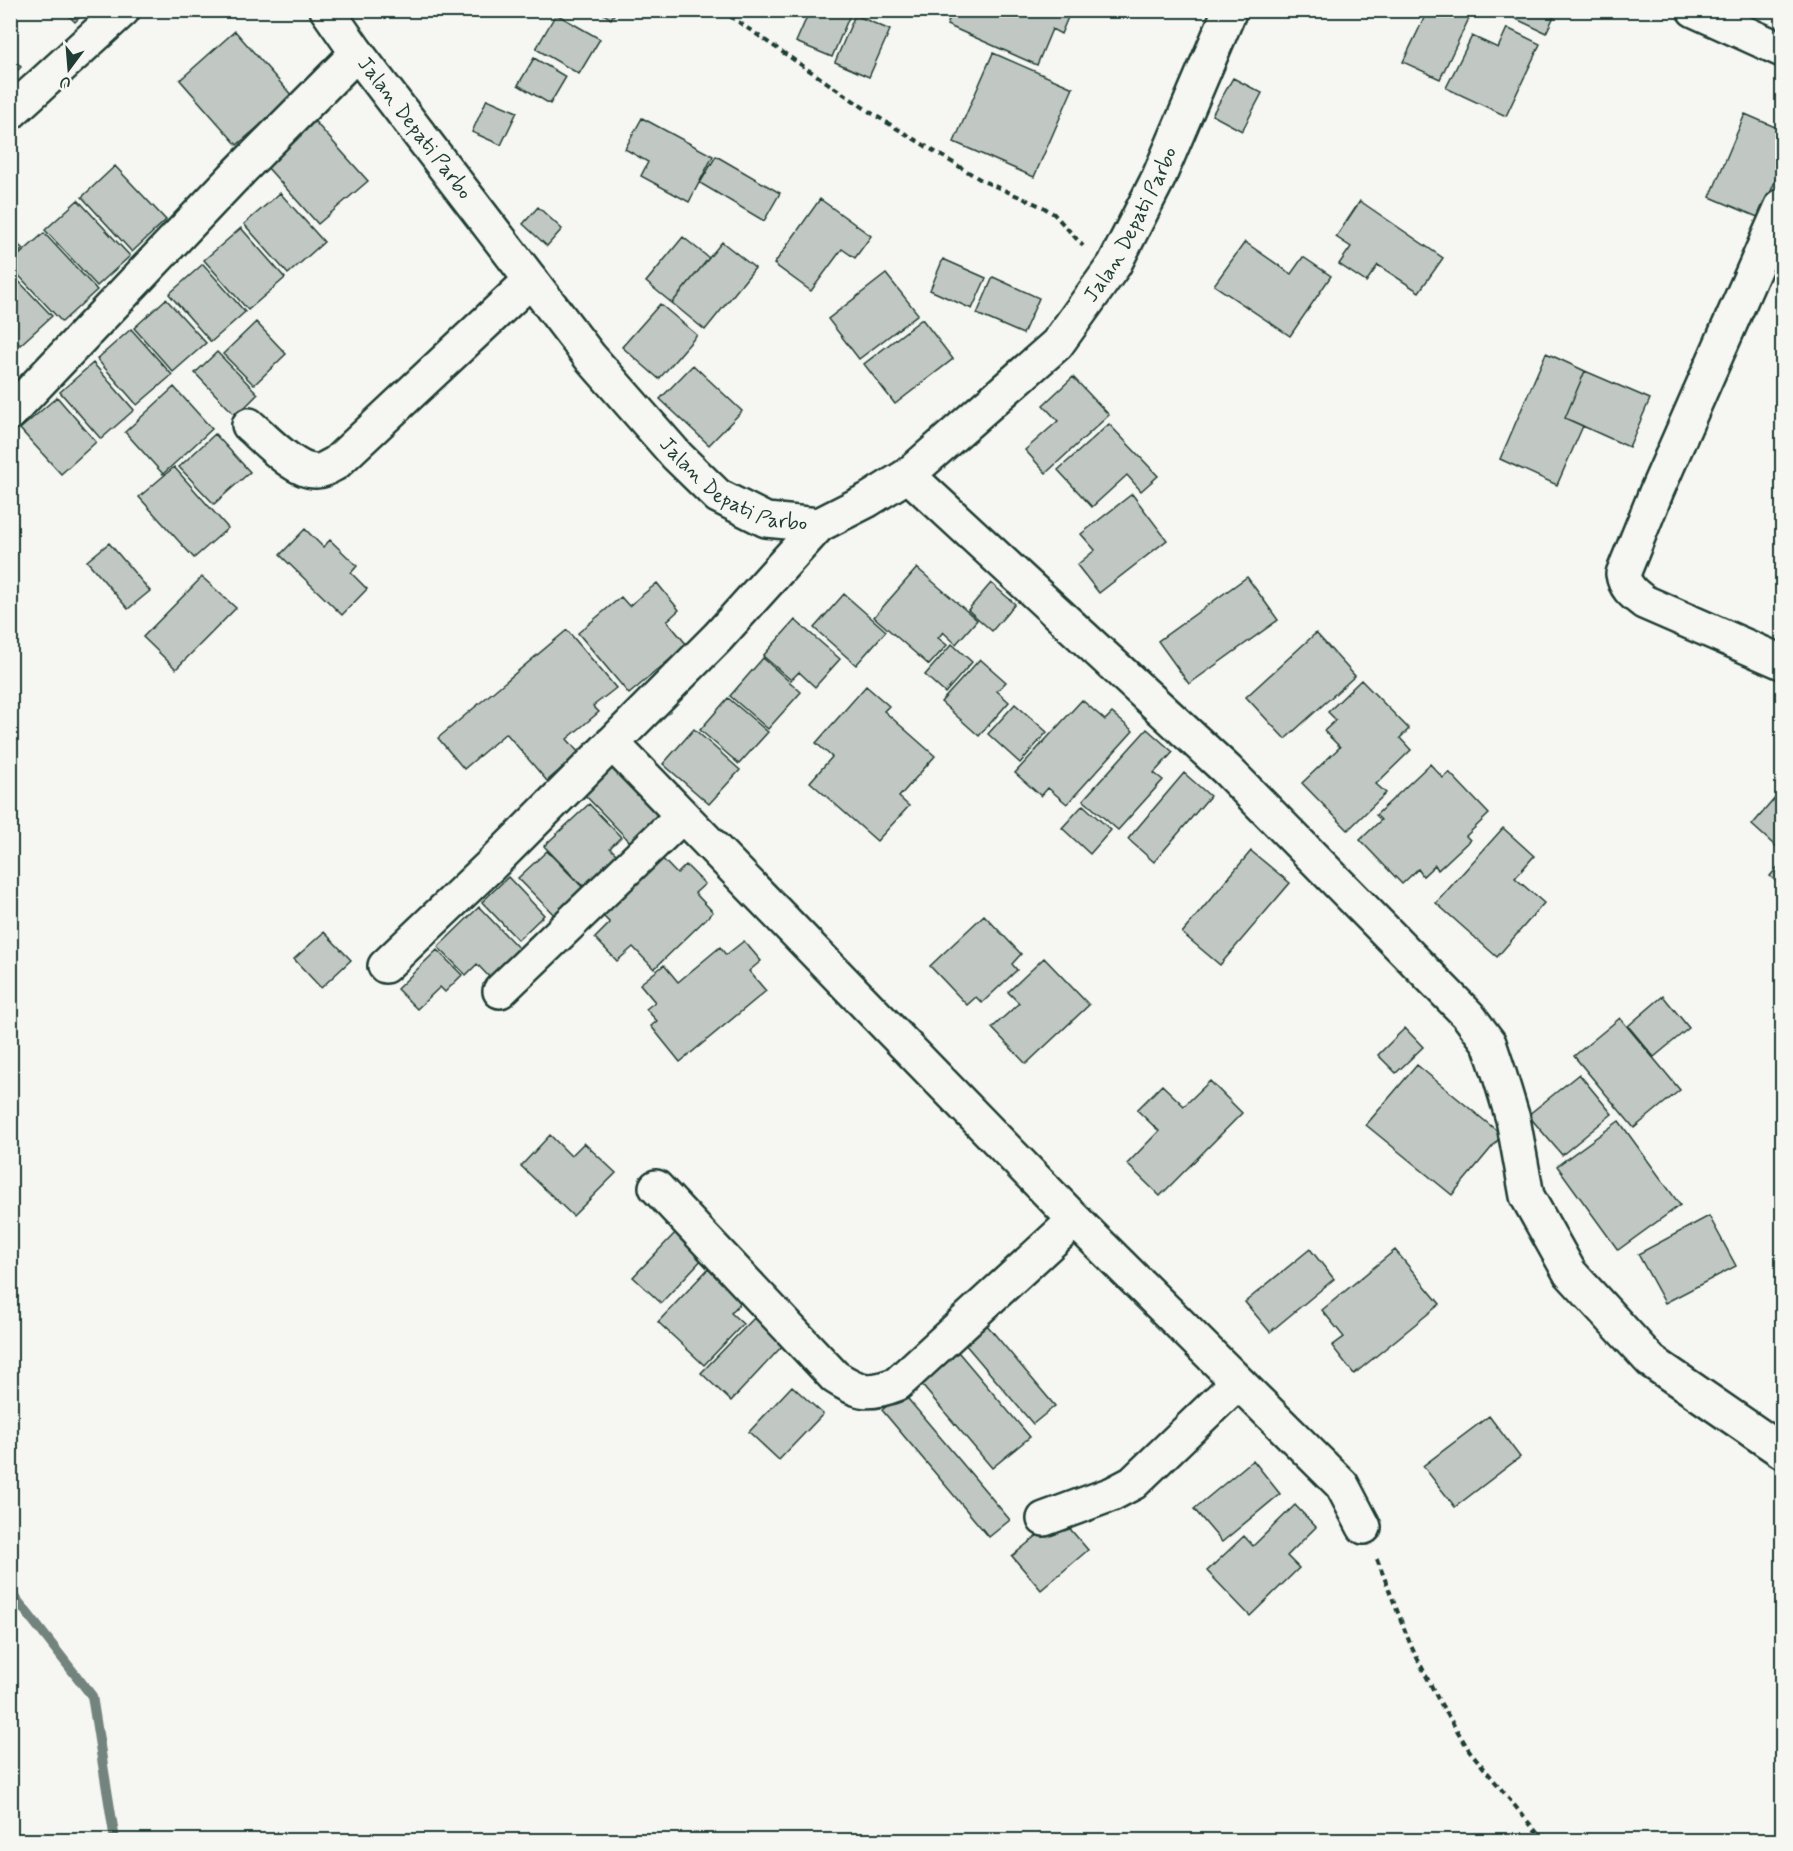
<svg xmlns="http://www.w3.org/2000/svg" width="1793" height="1851" viewBox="0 0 1793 1851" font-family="Mynerve,sans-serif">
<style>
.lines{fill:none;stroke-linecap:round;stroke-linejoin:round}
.stream{stroke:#72847d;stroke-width:10}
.building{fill:#c1c8c3;stroke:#1f3d34;stroke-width:1.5}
.street-casing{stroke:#1f3d34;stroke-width:38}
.secondary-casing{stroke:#1f3d34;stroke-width:38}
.path{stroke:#1f3d34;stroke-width:4;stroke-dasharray:6 4.5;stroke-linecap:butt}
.street{stroke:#f6f6f2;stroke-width:33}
.secondary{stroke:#f6f6f2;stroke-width:33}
.labels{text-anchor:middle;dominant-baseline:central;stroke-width:6;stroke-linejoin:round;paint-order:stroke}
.street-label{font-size:21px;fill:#1f3d34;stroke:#f6f6f2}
</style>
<rect width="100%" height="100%" fill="#f6f6f2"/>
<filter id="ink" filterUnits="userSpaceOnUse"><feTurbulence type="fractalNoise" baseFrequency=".0167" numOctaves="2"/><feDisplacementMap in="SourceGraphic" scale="12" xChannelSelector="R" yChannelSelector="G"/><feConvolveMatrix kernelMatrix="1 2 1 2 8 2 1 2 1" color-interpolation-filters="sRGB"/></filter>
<g filter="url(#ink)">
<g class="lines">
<path class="stream" d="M10,1591L92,1696L115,1840"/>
</g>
<path class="building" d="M63,10H87L75,22Z
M598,10H617L611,19Z
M810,10H852L832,57L796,42Z
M953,10H1071L1061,34L1052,29L1037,65L947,25Z
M1428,10H1473L1440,79L1403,62Z
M1497,10H1557L1546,33Z
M556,14L600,39L579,74L536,49Z
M855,15L890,30L869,77L835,62Z
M1507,28L1540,44L1506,116L1446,88L1472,36L1498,48Z
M235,31L293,97L237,145L180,80Z
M993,53L1073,88L1034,177L954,142Z
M10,56L21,67L10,78Z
M534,58L566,77L550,104L518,85Z
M1233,78L1262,93L1242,131L1212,115Z
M487,99L517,112L501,145L472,132Z
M1745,114L1782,130V164L1760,218L1710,197Z
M309,115L368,181L318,224L259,158Z
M642,118L713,156L689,202L641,176L648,162L625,149Z
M716,156L780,193L764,221L700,183Z
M115,166L166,220L132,252L82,197Z
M280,193L324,242L288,274L244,224Z
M820,199L871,236L855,258L842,249L811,291L774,264Z
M78,200L130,256L97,286L45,230Z
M1360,201L1443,258L1419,292L1378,265L1366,282L1339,264L1351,247L1336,237Z
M538,207L562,229L547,246L523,224Z
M241,228L285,278L248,310L204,260Z
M44,233L97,290L62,322L10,266V263Z
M10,237L23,249L10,261Z
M683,237L709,258L672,303L646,282Z
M722,242L755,268L705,330L672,303Z
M1245,242L1291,274L1303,257L1331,276L1290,336L1214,285Z
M943,259L986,278L972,309L930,290Z
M203,264L245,312L211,342L169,294Z
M10,272L52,316L20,345L10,335Z
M886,274L918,314L859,359L828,319Z
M993,277L1039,298L1023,334L977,314Z
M166,299L206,343L173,372L134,328Z
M660,304L697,335L659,379L622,347Z
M922,319L953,359L895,404L864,364Z
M256,322L286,354L254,385L223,354Z
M131,329L172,375L137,405L97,359Z
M217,352L258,394L236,416L195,373Z
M1546,353L1585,371L1565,418L1583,426L1557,485L1500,459Z
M93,363L134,410L101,439L60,392Z
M693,365L742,411L709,445L660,399Z
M1585,371L1650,399L1629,447L1565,418Z
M1073,377L1109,415L1046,473L1025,450L1058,421L1043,405Z
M174,387L212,429L163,474L125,432Z
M57,397L96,442L61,474L20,429Z
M1109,424L1158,476L1141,491L1127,475L1092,507L1058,470Z
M215,434L250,472L214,504L179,467Z
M174,467L228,528L194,558L139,497Z
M1132,494L1167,540L1099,593L1077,565L1095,550L1081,534Z
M305,529L323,547L330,540L357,566L351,573L367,589L342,615L280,555Z
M109,543L150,591L128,609L87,561Z
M917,568L977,620L956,644L943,632L938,638L947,645L929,665L874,617Z
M202,577L236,608L176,669L143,637Z
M1247,577L1278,620L1189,684L1158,641Z
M657,583L679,610L667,621L687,645L629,694L578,633L621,597L629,606Z
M991,583L1015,604L992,631L968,610Z
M844,594L886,631L856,665L814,628Z
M795,620L840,659L815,687L799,672L791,680L763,656Z
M567,630L616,688L593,706L599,712L567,739L579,753L547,781L506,733L464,769L438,738Z
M1316,633L1355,676L1285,739L1246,697Z
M952,644L972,662L945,693L925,675Z
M763,658L801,692L768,729L730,696Z
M980,659L1006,682L997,691L1009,702L979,736L941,702Z
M1361,680L1409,729L1400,738L1411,750L1376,784L1386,793L1348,830L1302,783L1340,747L1324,731L1336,720L1328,712Z
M866,686L889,706L884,711L935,756L899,797L909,806L877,841L810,782L832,757L816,743Z
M728,698L768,732L739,764L700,730Z
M1082,700L1105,720L1112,713L1133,731L1067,804L1048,788L1041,796L1015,773Z
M1015,704L1047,732L1020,763L988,734Z
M694,729L740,770L709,804L663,764Z
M1147,729L1173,752L1154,773L1163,780L1118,830L1083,800Z
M619,760L670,813L634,846L584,794Z
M1430,764L1443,778L1449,772L1489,814L1466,836L1470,840L1438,870L1435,865L1423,876L1418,869L1402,884L1360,840L1381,820L1376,815Z
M1184,773L1210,796L1154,862L1128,839Z
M1782,790V852L1752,825Z
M589,804L621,837L610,848L626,864L592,896L544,846Z
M1083,805L1111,830L1090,854L1062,828Z
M1503,828L1534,856L1515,878L1544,903L1497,957L1436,903Z
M547,851L592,897L563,924L518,878Z
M1251,851L1290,883L1220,965L1182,933Z
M656,852L677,874L686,865L705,884L695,893L713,912L654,969L633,947L617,961L595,938L610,923L597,910Z
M1782,862V887L1770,876Z
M508,877L544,915L518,940L482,902Z
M479,907L524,954L494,982L477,964L466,975L438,947Z
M984,915L1021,954L1012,964L1017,970L982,1003L976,997L967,1005L930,966Z
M324,932L351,960L321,988L294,959Z
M744,941L761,961L749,971L766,991L680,1062L651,1026L657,1021L646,1009L655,1002L640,984L664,965L678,982L720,947L726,955Z
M437,950L462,975L445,992L440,987L417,1009L397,989Z
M1044,958L1089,1005L1026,1064L992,1028L1019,1003L1008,992Z
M1663,996L1689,1028L1654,1057L1628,1026Z
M1620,1018L1680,1090L1634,1128L1574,1056Z
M1405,1028L1423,1047L1396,1073L1378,1055Z
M1417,1065L1502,1135L1452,1195L1366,1125Z
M1579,1074L1612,1114L1562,1155L1528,1115Z
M1210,1081L1242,1113L1160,1196L1127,1164L1159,1131L1137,1110L1162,1085L1184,1106Z
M1619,1121L1680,1205L1618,1250L1557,1166Z
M550,1135L571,1156L584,1143L616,1173L573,1216L521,1166Z
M1709,1216L1736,1266L1665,1303L1638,1254Z
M678,1230L705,1256L661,1303L633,1277Z
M1310,1249L1334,1279L1270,1332L1245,1302Z
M1395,1250L1440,1304L1354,1374L1332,1346L1344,1337L1322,1310Z
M708,1269L742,1301L731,1313L743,1324L704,1365L658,1322Z
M757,1315L786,1342L731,1401L701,1373Z
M981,1318L1055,1406L1033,1424L959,1337Z
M953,1346L1030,1437L992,1468L915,1377Z
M792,1386L823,1414L779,1460L749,1432Z
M903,1393L1010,1520L989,1537L882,1410Z
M1489,1416L1520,1457L1455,1507L1423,1466Z
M1253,1460L1280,1494L1222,1542L1194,1509Z
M1295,1505L1316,1527L1287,1556L1299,1568L1250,1616L1207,1571L1244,1536L1253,1546Z
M1060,1517L1088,1550L1041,1590L1012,1556Z"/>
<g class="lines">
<g class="street-casing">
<path id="street" d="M1694,10L1782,50
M10,113L123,10
M1782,206L1657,490L1623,574C1625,588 1634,594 1644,602L1782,662
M10,413L233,178L357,53
M249,425C264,438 294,471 315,471C322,472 330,466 336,463L531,280
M908,475L1227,770L1468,1015L1489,1043L1499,1073L1513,1119L1527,1196L1570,1273L1651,1361L1782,1451
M612,743L1075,1220L1342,1485L1364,1527
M385,966L490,866L718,637L819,525
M500,991L682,816
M656,1187L835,1377C860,1393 869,1395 897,1384L1075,1220
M1044,1519L1112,1494L1133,1483L1238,1382"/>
</g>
<g class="secondary-casing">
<g id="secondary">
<path id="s1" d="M327,10L357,53L590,357L677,456L718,496L766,520L819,525L868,500L908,475L1057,344L1114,265L1158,179L1230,10"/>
</g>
</g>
<path class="path" d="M721,10L873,114L983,181L1043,207L1054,214L1083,246
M1377,1559L1411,1646L1438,1699L1469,1750L1543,1840"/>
<use href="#street" class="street"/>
<use href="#secondary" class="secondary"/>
</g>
</g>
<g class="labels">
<g class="street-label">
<text stroke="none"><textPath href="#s1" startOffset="147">Jalan Depati Parbo</textPath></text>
<text stroke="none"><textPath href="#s1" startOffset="1173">Jalan Depati Parbo</textPath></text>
<text stroke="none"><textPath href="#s1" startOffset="633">Jalan Depati Parbo</textPath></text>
</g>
</g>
<rect width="1793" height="1851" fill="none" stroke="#f6f6f2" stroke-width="36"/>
<rect x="18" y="18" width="1757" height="1815" fill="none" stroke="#1f3d34" stroke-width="2" filter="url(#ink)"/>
<g transform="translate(69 69) rotate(196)" stroke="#f6f6f2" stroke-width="4.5" paint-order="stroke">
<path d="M0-4.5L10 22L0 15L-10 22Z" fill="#1f3d34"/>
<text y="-9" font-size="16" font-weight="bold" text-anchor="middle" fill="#1f3d34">U</text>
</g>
</svg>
